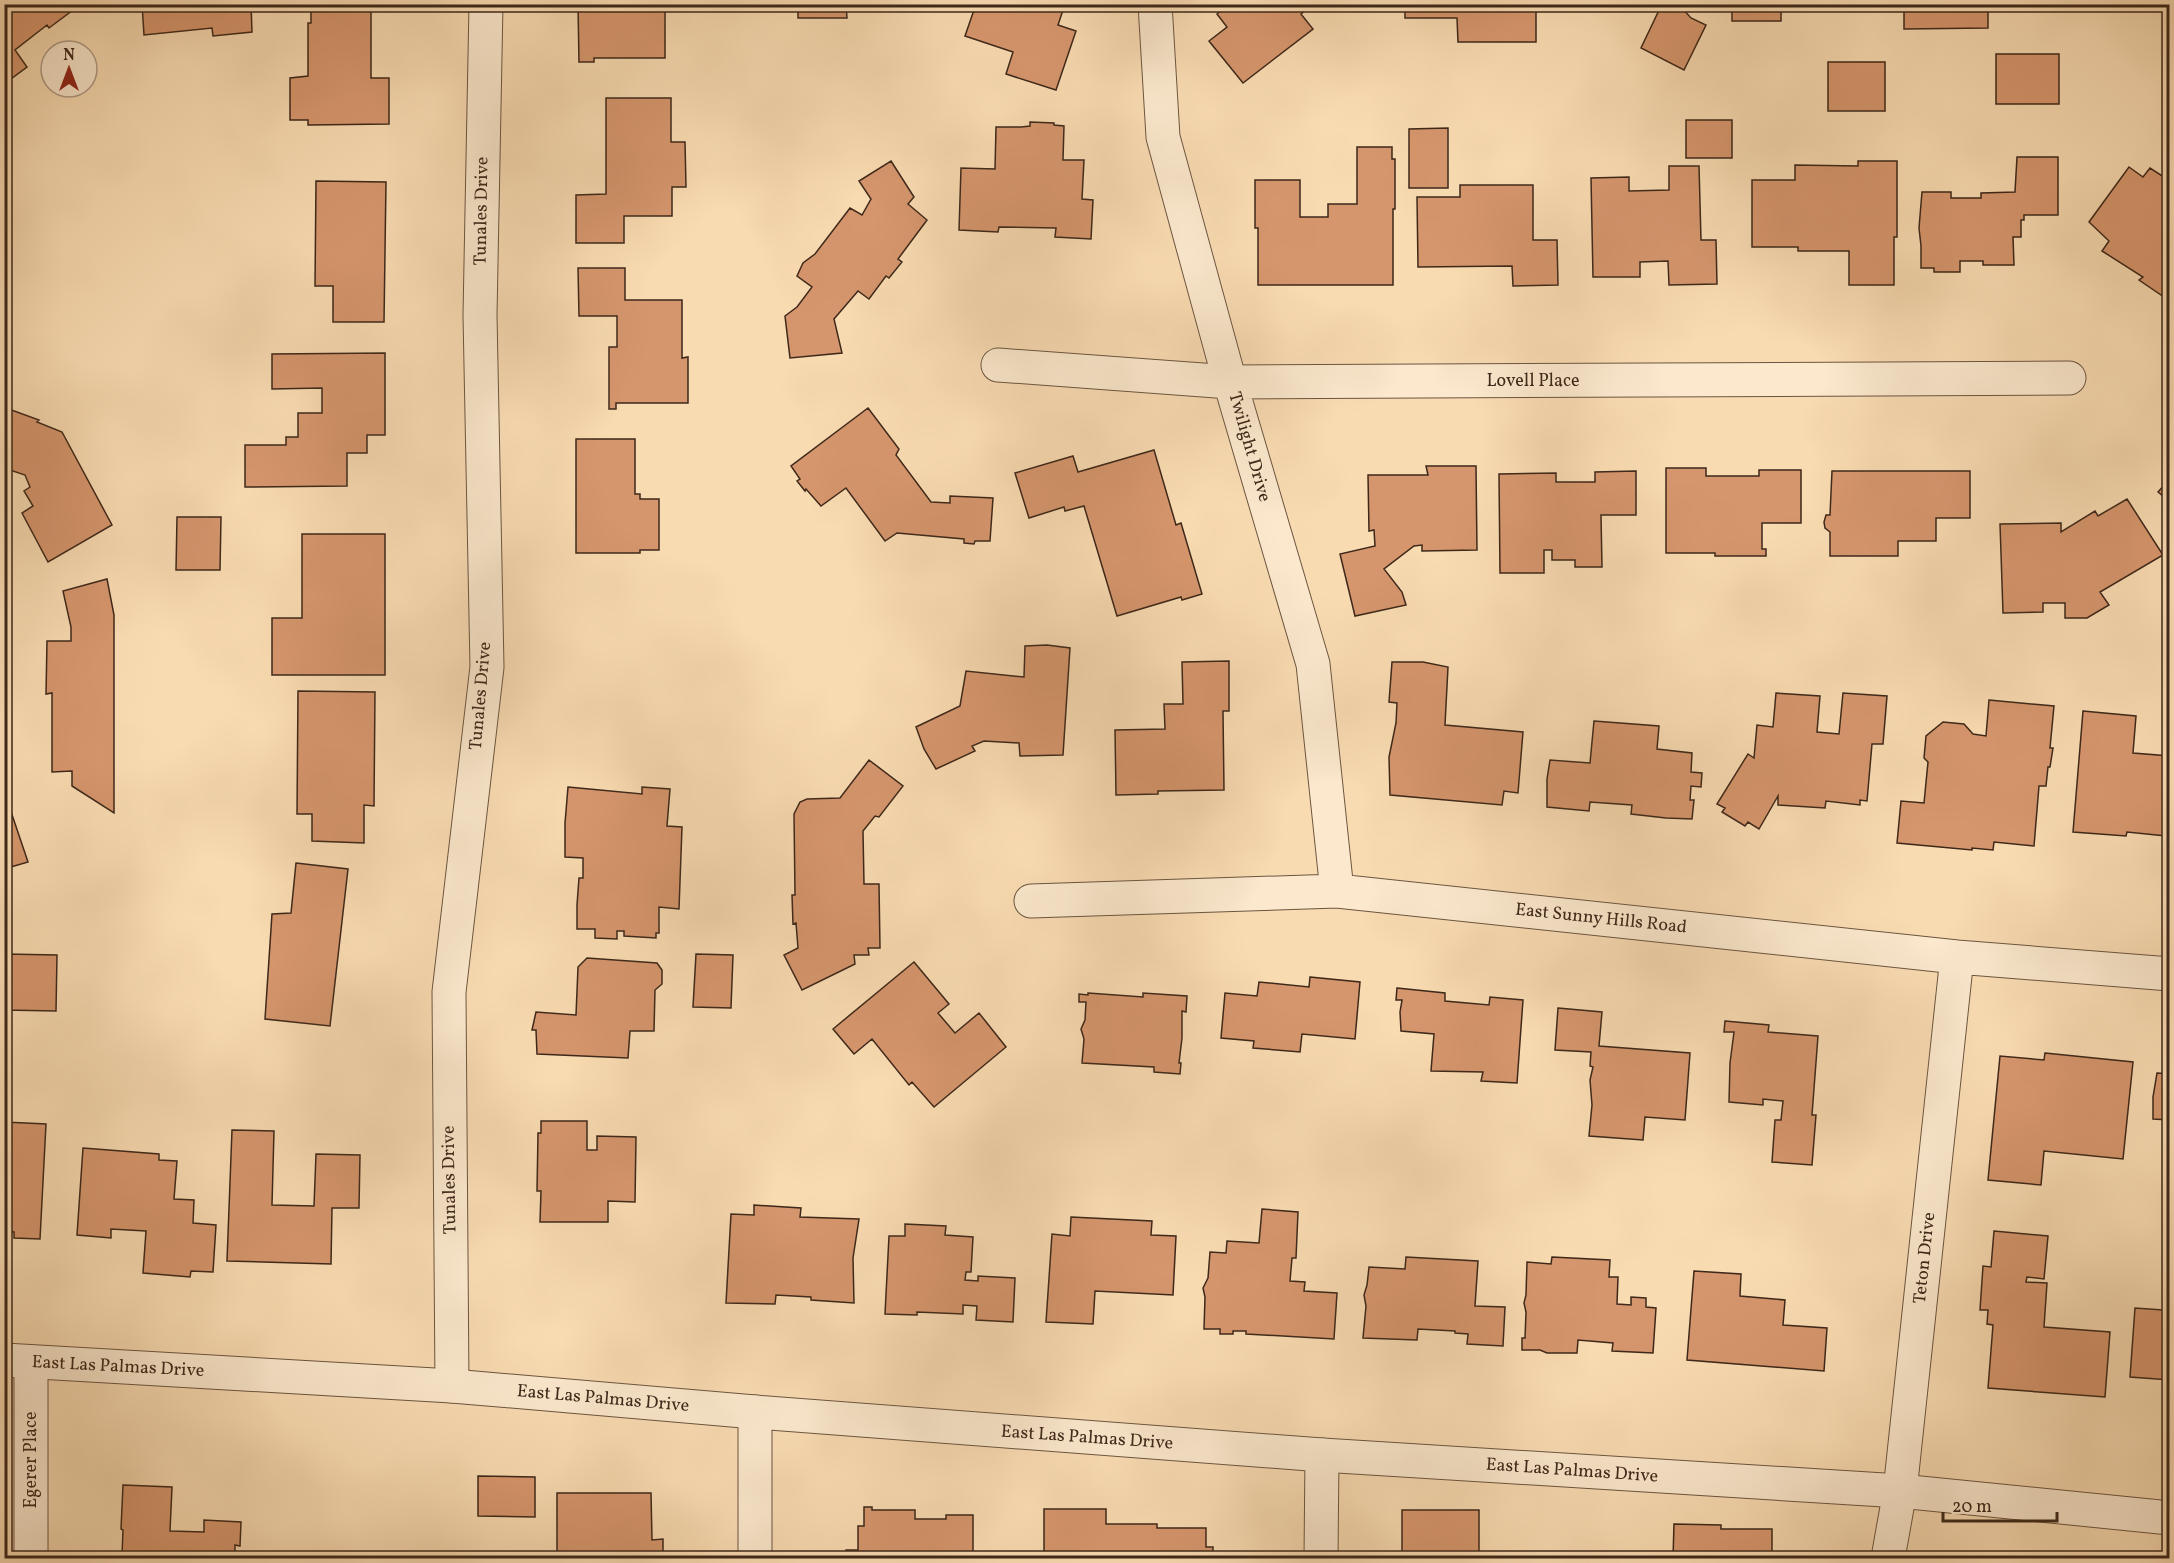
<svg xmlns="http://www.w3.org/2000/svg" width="2174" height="1563" viewBox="0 0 2174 1563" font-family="Vollkorn,serif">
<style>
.building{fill:#d6966d;stroke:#3d281a;stroke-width:1.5}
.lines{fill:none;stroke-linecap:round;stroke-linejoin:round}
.minor-casing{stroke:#6c5540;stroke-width:35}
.tertiary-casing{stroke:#6c5540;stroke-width:35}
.minor{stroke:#fbe8cd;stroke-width:33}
.tertiary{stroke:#fbe8cd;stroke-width:33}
.labels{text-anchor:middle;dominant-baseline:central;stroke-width:4.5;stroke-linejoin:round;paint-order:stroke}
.street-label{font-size:18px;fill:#3d281a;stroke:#fbe8cd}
</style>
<rect width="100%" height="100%" fill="#f9dbb2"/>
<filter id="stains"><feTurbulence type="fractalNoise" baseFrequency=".00333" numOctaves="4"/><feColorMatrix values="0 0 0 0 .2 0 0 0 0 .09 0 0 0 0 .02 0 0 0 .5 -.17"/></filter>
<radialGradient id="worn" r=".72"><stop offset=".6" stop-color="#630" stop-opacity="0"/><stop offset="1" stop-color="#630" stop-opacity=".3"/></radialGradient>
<path class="building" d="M4,4H76L77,7L49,28L47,25L15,50L27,67L4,84Z
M142,4H251L252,32L213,36L212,28L144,35Z
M311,4H371V78H389V124L308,125V120H290V78L308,76V23H311Z
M588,4H665V58H594V62H579L578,6Z
M753,4H846L847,18H798V8L753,9Z
M968,4H1065L1058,25L1076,31L1056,90L1006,74L1013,52L965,36L975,7Z
M1229,4H1313L1301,14L1313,29L1243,83L1209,41L1227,27L1217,14Z
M1405,4H1536V42H1458L1457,18H1405Z
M1662,4L1668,7H1681L1691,18L1706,25L1684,70L1641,48Z
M1732,4H1781V21H1732Z
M1904,4H1988V28L1904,29Z
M2115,4H2170L2169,11H2131V7H2115Z
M1996,54H2059V104H1996Z
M1828,62H1885V111H1828Z
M606,98H671V142H685L686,187H672V216H624V243H576V195L606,194Z
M1686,120H1732V158H1686Z
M1030,122L1054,123V125L1064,126L1063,160H1084L1082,199L1093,200L1091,239L1055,237L1056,228L999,227L998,232L959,230L961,168L995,169L996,127H1021L1030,126Z
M1448,128V188H1409V129Z
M1357,147H1392V159H1395V209H1393V285H1258V228H1255V180H1300V217H1328V204H1357Z
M2017,157H2058V215H2024V220H2021V237H2013L2014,265H1983V261H1960V272H1934V268H1921V246L1919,228L1922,192H1951V198H1981V193L2015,192Z
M891,161L914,197L908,204L927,220L898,259L902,262L889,278L886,276L869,299L858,291L834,319L842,353L790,358L785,316L797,307L812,287L797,276L803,263L815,254L850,208L862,215L871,199L859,181Z
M1858,161H1897V237H1894V285H1849V251H1798V247H1752V180H1795V165L1858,166Z
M1669,166H1699L1701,240H1716L1717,284L1669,285L1668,261L1640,262V277H1593L1591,178L1629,177V191L1669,190Z
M2129,167L2143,177L2150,168L2170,181V295L2167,293L2164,297L2139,280L2143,277L2102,251L2109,241L2089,222Z
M316,181L386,182L384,322H333V286H315Z
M1460,185H1533V240H1557L1558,285L1513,286L1512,266L1418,267L1417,197H1460Z
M578,268H625V300H682V358L688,357V403H616V409H609V347H617V316H579Z
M385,353V435H367V453H347V486L245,487V445H286V437H298V413H322V388L272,389V354Z
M6,408L39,420L37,422L62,432L112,525L48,562L22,513L33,506L24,491L30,487L25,475L4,468Z
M868,408L899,449L896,455L931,502L950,503V496L993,498L990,541H975L974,544L964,543V539L897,533L885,541L846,488L821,506L806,489L805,491L797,481L800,479L791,466Z
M576,439H635V494H640V499H659V550H640V553H576Z
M1154,450L1176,525L1181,523L1202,594L1182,600L1181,597L1117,616L1084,506L1065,511L1064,507L1029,518L1015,473L1073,456L1078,472Z
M1426,466H1476L1477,550L1422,551V545L1414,546L1384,569L1402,592L1406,605L1355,616L1340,554L1375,546L1374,530L1369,531L1368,475H1428Z
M1666,468H1706V476H1759V470H1801V523H1762V549H1766V556H1715V553H1666Z
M1636,471V515H1601L1602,567H1575V560H1552V550H1544V573H1500L1499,474L1556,473V482H1595V472Z
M1832,471H1970V518H1936V541H1898V556H1830V532L1825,528L1824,522L1826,515H1830Z
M2170,479V502L2158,492Z
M2127,499L2163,555L2100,592L2109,605L2087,618H2065V603H2043V612L2003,613L2000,524L2061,523V532L2095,511L2098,516Z
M177,517H221L220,570H176Z
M302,534H385V675H272V618H302Z
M107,579L114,615V813L72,786V771L52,772V693L46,694L47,641H71V627L63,591Z
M1047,645L1070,648L1063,755L1020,756L1019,743L984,741L972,746L975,751L936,769L924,749L916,727L960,706L966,671L1024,677L1025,646Z
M1229,661V711H1223L1224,790L1158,791V794L1116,795L1115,730L1165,729L1164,704H1183L1182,662Z
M1392,662H1423L1448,667L1445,725L1523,732L1518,793L1504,791L1502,805L1390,795L1389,757L1396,723L1397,703L1389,702Z
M298,691L375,692L374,806L364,805V843L312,841V814H297Z
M1776,693L1820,696L1817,732L1839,734L1843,693L1887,696L1883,744H1872L1867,801L1860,800V805L1826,801L1825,808L1778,805V796L1759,829L1748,822L1745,826L1722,812L1725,808L1717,804L1748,754L1754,758L1757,725L1773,727Z
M1989,700L2054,706L2050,748H2053L2050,767H2048L2046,786H2039L2034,846L1994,842L1993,850L1972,848V850L1897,843L1901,801L1924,803L1928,762L1924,758L1926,736L1943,722L1964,724L1973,734L1986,736Z
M2083,711L2136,716L2133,753L2170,756V868L2163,867L2166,836L2127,832L2126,836L2073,832Z
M1594,721L1659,726L1657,749L1692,753L1691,772L1702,773L1701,787L1691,786L1690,800H1694L1692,819L1666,818L1631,814L1632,805L1590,802L1589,811L1547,807V779L1550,760L1590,763Z
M869,760L903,786L879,817L875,816L863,831L864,884H879L880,948H868L869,955H854L855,964L802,990L784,955L798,948L796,923L793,924L792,895H795L794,814L800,802L807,799L840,798Z
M568,787L642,794V787L670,789L667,826L682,827L679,909L659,907V933H656V938L624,936V931H617V939L595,938V929H577V905L579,878H583V858L565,857V823Z
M4,791L28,862L4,869Z
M296,863L348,869L330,1026L265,1019L272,914L291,913Z
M4,954L57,955L56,1011L4,1010Z
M696,954L733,955L731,1008L693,1007Z
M587,958L657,963L662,970V984L655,990L654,1031H630L628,1058L537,1054L536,1030H532L536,1012L576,1015L578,967Z
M914,962L949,1004L938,1013L955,1033L979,1013L1006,1047L934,1107L912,1082L909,1085L872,1039L854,1054L833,1029Z
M1310,977L1360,982L1355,1039L1302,1034L1300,1052L1253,1048L1254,1041L1221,1038L1225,993L1257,996L1259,982L1309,987Z
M1397,988L1445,993V1001L1489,1005L1490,997L1523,1000L1517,1083L1481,1081L1483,1072L1431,1071L1434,1034L1401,1031L1400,1012L1402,1000H1396Z
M1088,993L1143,997V993L1187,996L1186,1012L1182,1011V1038L1179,1063H1181L1180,1074L1154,1072V1067L1082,1063L1084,1039L1081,1029L1085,1020L1086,1002H1079V994L1088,995Z
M1558,1008L1602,1012L1599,1046L1690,1053L1685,1120L1645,1117L1643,1140L1589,1136L1592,1105L1590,1080L1593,1067L1590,1066L1591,1052L1555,1050Z
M1725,1021L1769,1025L1768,1032L1818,1036L1812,1115H1816L1812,1165L1772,1162L1775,1120H1781L1783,1101L1763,1099V1105L1729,1102L1730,1063L1734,1032H1724Z
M2045,1053L2133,1062L2123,1159L2044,1151L2041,1185L1988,1180L2000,1056L2044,1060Z
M2157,1073L2170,1074V1120L2153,1119V1097Z
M541,1121H587V1150H597V1136L636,1137L635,1202L608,1201V1222H540L541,1191H537L538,1133H541Z
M4,1122L46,1124L40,1239L14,1238V1232L4,1231Z
M232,1130L274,1131L272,1205L314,1206L316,1154L360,1155L359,1208H332L331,1264L227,1261Z
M83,1148L159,1154V1160L177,1161L174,1199L194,1200L193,1223L216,1225L213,1272L191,1271L190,1277L143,1273L146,1231L111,1229V1238L77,1235Z
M754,1205L801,1208L800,1217L859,1219L853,1258L854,1303L811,1300V1297L776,1295L775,1304L726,1303L731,1214L754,1215Z
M1262,1209L1298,1212L1296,1258H1292L1290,1281L1305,1282L1304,1291L1337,1293L1334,1339L1246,1334V1331H1233V1334H1220V1329H1204L1205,1297L1203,1288L1208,1278L1210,1252L1226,1253L1227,1241L1259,1243Z
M1071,1217L1152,1221L1151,1235L1176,1236L1173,1295L1095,1291L1093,1324L1046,1322L1052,1234L1070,1236Z
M905,1224L946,1226L945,1235L973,1237L971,1272H966L965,1280L978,1281V1276L1015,1278L1013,1322L976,1320L977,1306L963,1305V1314L917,1312V1315L885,1314L889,1236H905Z
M1994,1231L2048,1236L2044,1279L2027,1277L2026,1282L2047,1283L2044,1327L2110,1332L2105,1397L1988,1388L1993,1325L1987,1324L1988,1310H1980L1983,1266L1991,1267Z
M1406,1257L1478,1261L1475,1306L1505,1307L1503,1346L1467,1344L1468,1334L1455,1333V1331L1418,1329L1417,1340L1363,1338L1366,1306L1364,1295L1367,1285L1369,1267L1405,1269Z
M1552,1257L1610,1260L1609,1277H1618L1617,1304L1631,1305V1297L1646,1298V1307L1656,1308L1653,1353L1612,1351L1613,1343L1578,1340L1577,1353H1547L1540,1350H1522V1338H1525L1526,1312L1524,1303L1526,1295L1527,1262L1551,1264Z
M1694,1271L1741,1274L1740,1296L1785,1300L1783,1325L1827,1328L1824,1371L1687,1360Z
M2163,1306H2170V1380L2130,1377L2135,1308L2163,1310Z
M478,1476L535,1477V1517L478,1516Z
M123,1485L172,1487L170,1531L204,1532V1520L241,1522L240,1546L235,1545V1558H128V1555H122L123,1530L121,1529Z
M557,1493H651L652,1540L663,1539V1558H557Z
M864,1507H872V1510H915V1519H946V1515H973V1553H942V1557L924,1558H846V1550H858V1526H864Z
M1044,1509H1106V1524H1157V1528H1206V1547H1213V1558H1134V1556H1104V1552H1044Z
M1402,1510H1479V1558L1402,1557Z
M1674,1524L1721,1525V1529H1772V1558H1673Z"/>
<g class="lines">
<g class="minor-casing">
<path id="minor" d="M1155,4L1163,137L1230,382L1313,664L1337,891
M998,365L1230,382L2069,378
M1031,901L1337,891L1957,957L2170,974
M31,1362V1558
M452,1386L449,992L487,667L480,315L486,4
M755,1412V1558
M1321,1558L1322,1455
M1888,1558L1900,1491L1957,957"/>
</g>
<g class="tertiary-casing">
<path id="tertiary" d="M4,1360L452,1386L755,1412L1322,1455L1900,1491L2170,1518"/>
</g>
<use href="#minor" class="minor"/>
<use href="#tertiary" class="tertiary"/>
</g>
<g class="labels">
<g class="street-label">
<text transform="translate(482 211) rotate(-89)">Tunales Drive</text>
<text x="1533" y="381">Lovell Place</text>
<text transform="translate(1249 447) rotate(74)">Twilight Drive</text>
<text transform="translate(481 696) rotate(-85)">Tunales Drive</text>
<text transform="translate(1601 919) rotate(6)">East Sunny Hills Road</text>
<text transform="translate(450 1180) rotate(-91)">Tunales Drive</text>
<text transform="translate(1925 1258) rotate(-84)">Teton Drive</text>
<text transform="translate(118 1367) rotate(3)">East Las Palmas Drive</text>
<text transform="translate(603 1399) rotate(5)">East Las Palmas Drive</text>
<text transform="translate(1087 1438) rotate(4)">East Las Palmas Drive</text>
<text transform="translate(31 1460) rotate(-90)">Egerer Place</text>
<text transform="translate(1572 1471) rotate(4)">East Las Palmas Drive</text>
</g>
</g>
<rect width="2174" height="1563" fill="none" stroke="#f9dbb2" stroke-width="24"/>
<rect x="6" y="6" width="2162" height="1551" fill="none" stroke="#3d281a" stroke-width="3"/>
<rect x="12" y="12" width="2150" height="1539" fill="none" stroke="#3d281a" stroke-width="1.5"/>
<g transform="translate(69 69)"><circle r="28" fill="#fbe8cd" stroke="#af9b85" stroke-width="1.5"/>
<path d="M0-4.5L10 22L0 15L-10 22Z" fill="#8f2418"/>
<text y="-9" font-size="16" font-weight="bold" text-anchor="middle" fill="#3d281a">N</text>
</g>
<path d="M1943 1512v9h114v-9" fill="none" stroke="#3d281a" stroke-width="3"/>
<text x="1952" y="1512" font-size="18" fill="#3d281a" stroke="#fbe8cd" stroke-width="4.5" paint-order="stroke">20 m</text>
<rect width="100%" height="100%" filter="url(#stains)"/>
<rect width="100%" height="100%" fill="url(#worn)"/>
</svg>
